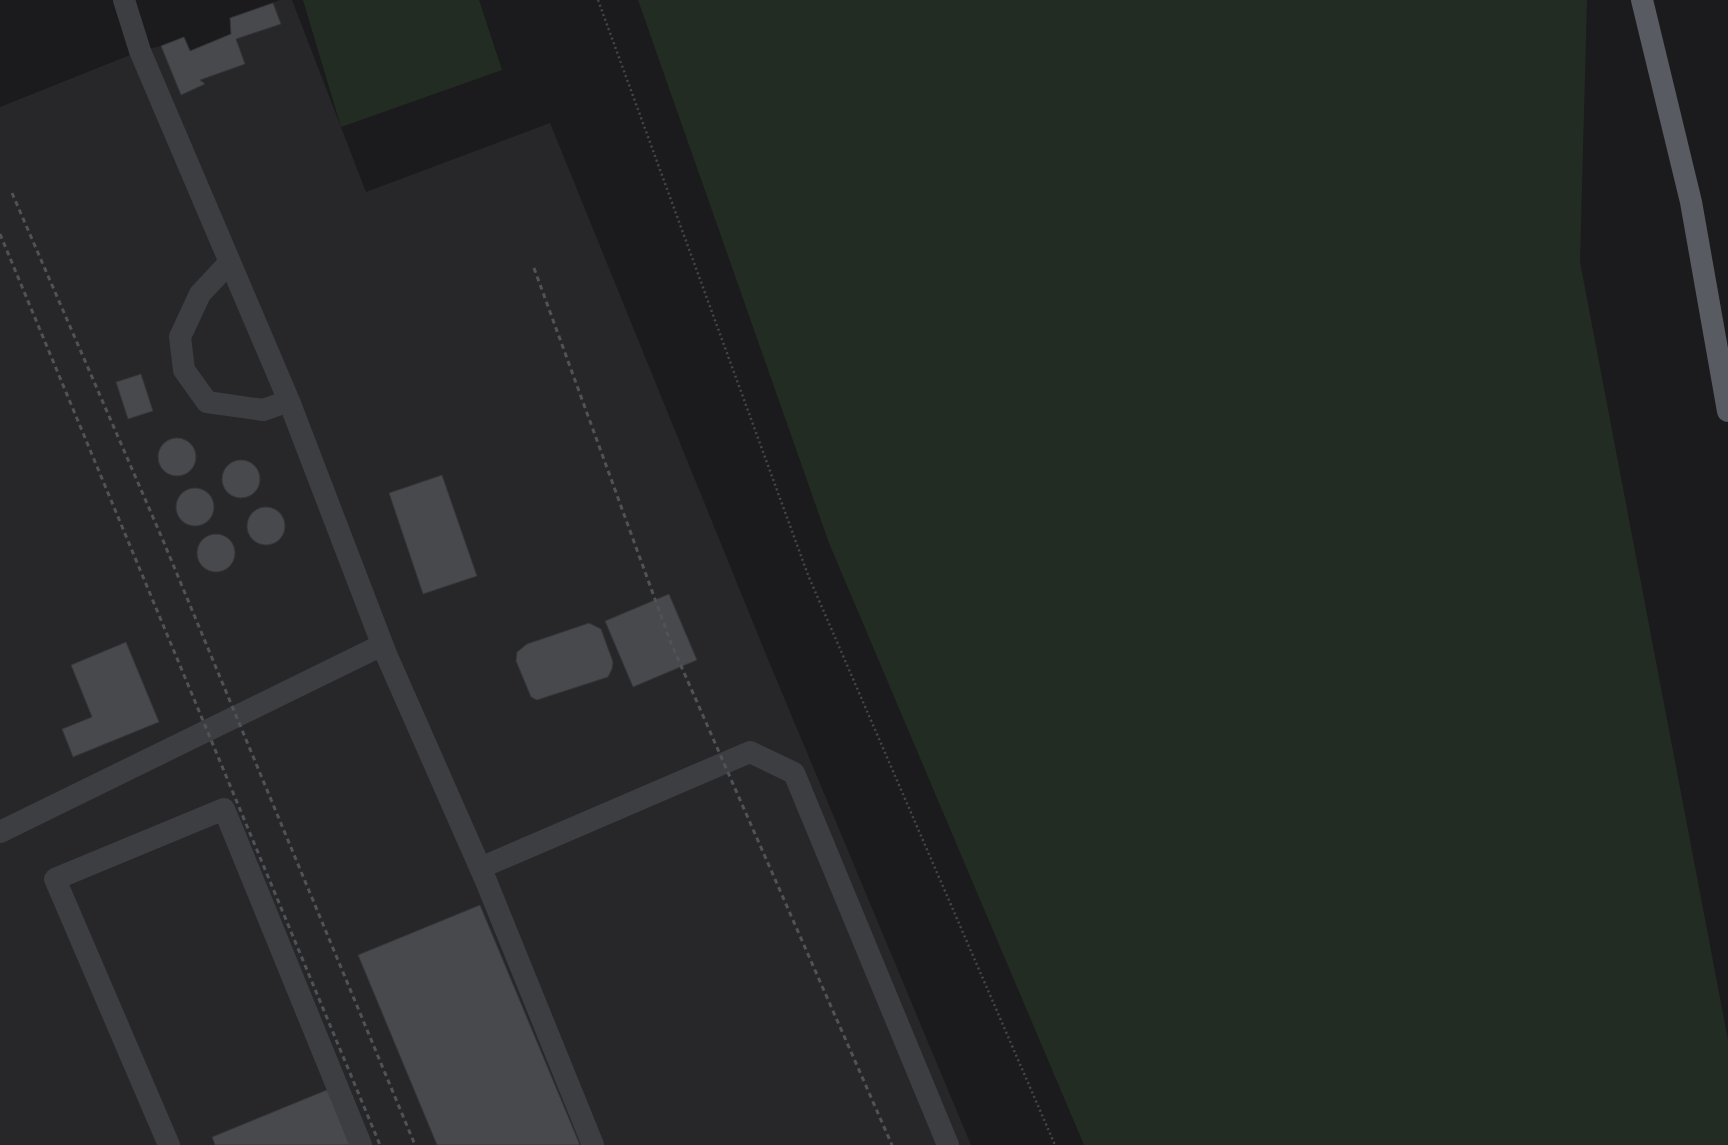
<svg xmlns="http://www.w3.org/2000/svg" width="1728" height="1145" viewBox="0 0 1728 1145" font-family="'Fira Sans',sans-serif">
<style>
.built{fill:#27272a}
.green{fill:#232c23}
.building{fill:#48494d;stroke:#353639}
.lines{fill:none;stroke-linecap:round;stroke-linejoin:round}
.path{stroke:#424549;stroke-width:2.5;stroke-dasharray:2 3;stroke-linecap:butt}
.minor{stroke:#3c3e42;stroke-width:22}
.major{stroke:#585b61;stroke-width:22}
.rail{stroke:#4f5257;stroke-width:3;stroke-dasharray:5 4;stroke-linecap:butt}
</style>
<rect width="100%" height="100%" fill="#1b1b1d"/>
<path class="built" d="M280,0H292L366,192L550,123L765,652L971,1145H0V107L140,51L161,46L184,37L191,51L231,34L230,18Z"/>
<path class="green" d="M303,0H479L502,70L341,127Z
M638,0H1587L1580,262L1728,1040V1145H1084L829,543Z"/>
<path class="building" d="M273,3L281,24L236,39L245,64L200,80L205,84L181,95L161,46L184,37L190,51L231,34L230,18Z
M141,374L153,411L128,419L116,382Z
M158 457a19 19 0 1 1 38 0a19 19 0 1 1-38 0Z
M222 479a19 19 0 1 1 38 0a19 19 0 1 1-38 0Z
M442,475L477,576L423,594L389,493Z
M176 507a19 19 0 1 1 38 0a19 19 0 1 1-38 0Z
M247 526a19 19 0 1 1 38 0a19 19 0 1 1-38 0Z
M197 553a19 19 0 1 1 38 0a19 19 0 1 1-38 0Z
M669,594L697,660L633,687L605,621Z
M589,623L601,629L613,662L612,669L608,677L537,700L531,697L516,661L517,652L527,644Z
M126,642L159,722L73,757L62,729L92,717L71,665Z
M480,905L580,1145H437L358,955Z
M329,1089L353,1145H215L212,1137Z"/>
<g class="lines">
<path class="path" d="M598,0L808,575L1055,1145"/>
<path class="minor" d="M124,0L140,51L289,401L386,654L486,881L593,1145
M229,263L200,294L180,337L184,370L207,402L263,410L289,401
M0,832L382,645
M480,868L750,752L794,773L948,1145
M169,1145L55,879L224,809L361,1145"/>
<path class="major" d="M1642,0L1691,202L1728,411"/>
<path class="rail" d="M12,193L162,538L415,1145
M0,234L380,1145
M534,268L671,643L892,1145"/>
</g>
</svg>
